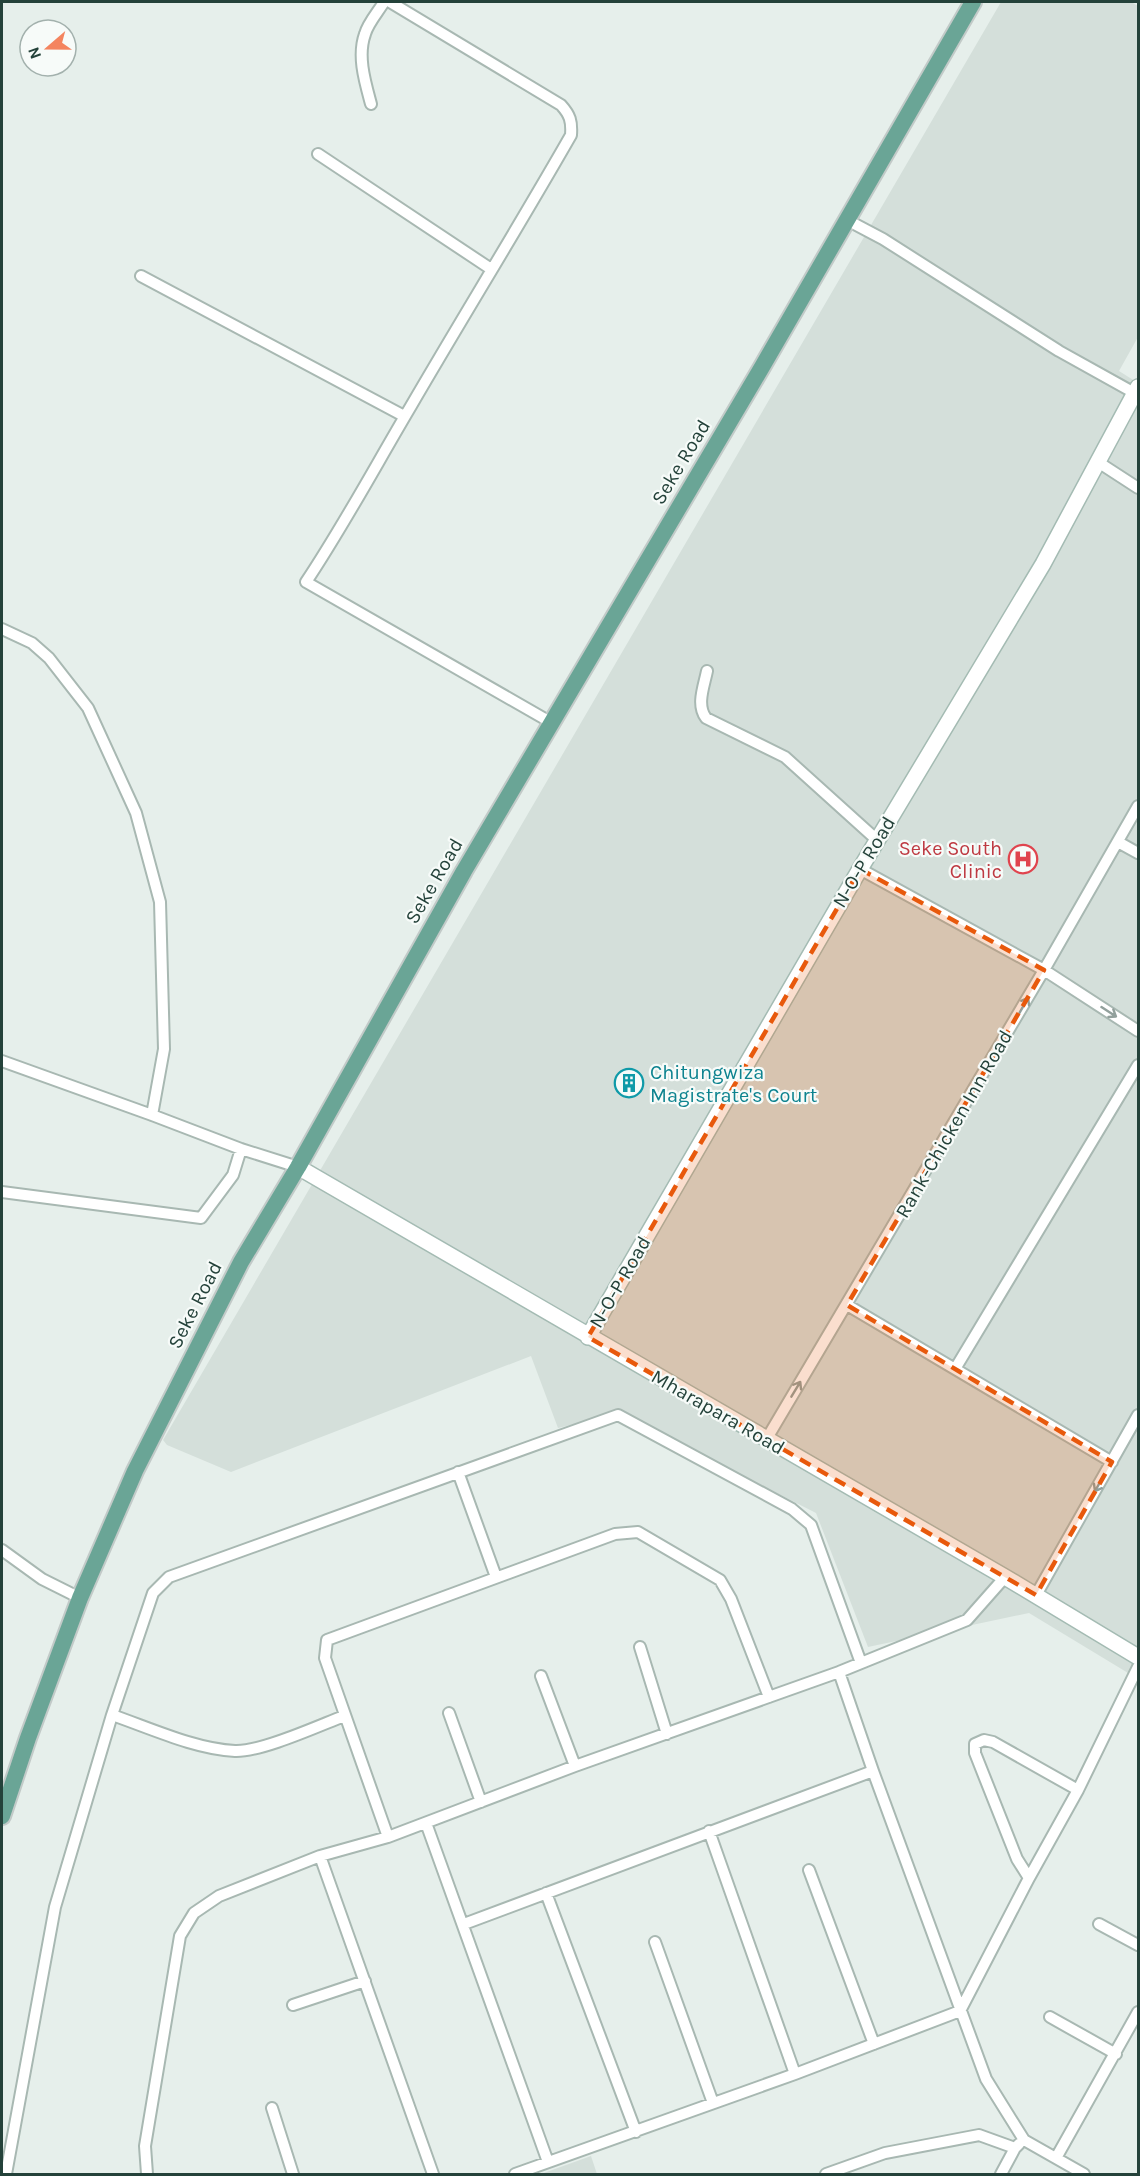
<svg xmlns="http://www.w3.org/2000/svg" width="1140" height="2176" viewBox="0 0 1140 2176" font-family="Karla,sans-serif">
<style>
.built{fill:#d4dfda}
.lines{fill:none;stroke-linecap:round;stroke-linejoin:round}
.street-casing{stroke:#a8b8b2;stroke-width:14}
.secondary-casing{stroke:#a4bbb3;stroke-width:18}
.primary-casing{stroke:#c2cac8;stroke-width:20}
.street{stroke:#fff;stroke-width:10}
.secondary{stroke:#fff;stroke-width:15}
.primary{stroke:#6aa596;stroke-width:16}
.oneway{stroke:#92a09c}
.marked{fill:#e8590c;fill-opacity:0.2;stroke:#e8590c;stroke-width:4.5;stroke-dasharray:12 8;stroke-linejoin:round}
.labels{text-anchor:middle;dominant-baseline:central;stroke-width:4.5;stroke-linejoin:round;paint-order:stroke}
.street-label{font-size:20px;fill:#24423a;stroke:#f7fbf9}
.health-label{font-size:20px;fill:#be3a42;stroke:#f7fbf9;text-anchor:end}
.culture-label{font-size:20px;fill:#0d838f;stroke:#f7fbf9;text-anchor:start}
</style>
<rect width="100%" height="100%" fill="#e6efeb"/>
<path class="built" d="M1001,2H1131L1138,6V337L1119,371L1138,383V1679L1029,1613L868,1647L816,1513L620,1413L558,1428L531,1356L231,1472L167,1445L163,1440Z
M591,2156L597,2174H541Z"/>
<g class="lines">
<g class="street-casing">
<path id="street" d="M390,2L561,105C570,115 572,121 571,135C519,226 464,315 411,406C376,465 344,525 306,582L552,723
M371,104C365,82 357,56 365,34C368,23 378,12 384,2
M318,154L491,269
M847,220L883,239L1059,351L1138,395
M141,276L404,416
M1098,462L1138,488
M2,629L32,643L49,658L88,708L136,813L160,902L164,1049L152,1115
M707,671C704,686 696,705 706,718L785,757L877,840
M1118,842L1138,853
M860,869L1044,970L1138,1031
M2,1061L152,1115L241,1149L298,1167
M2,1192L201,1218L233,1175L241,1149
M847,1305L1112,1462
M955,1369L1138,1065
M766,1440L1044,970L1138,806
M458,1472L496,1577
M2,1550L42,1579L80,1598
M1036,1595L1138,1415
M640,1647L667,1734
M839,1672L873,1771L986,2079L1024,2140L1084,2174
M541,1676L575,1766
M449,1713L481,1802
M112,1715C150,1728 195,1749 235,1751C261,1752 318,1726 344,1716
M426,1823L548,2162
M709,1831L795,2074
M388,1837L325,1658L327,1640L615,1534L638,1532L720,1580L731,1599L769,1697
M320,1856L433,2174
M809,1870L874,2044
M1029,1878L1017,1859L975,1753V1744L984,1740L993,1742L1078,1790
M546,1893L636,2132
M464,1924L873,1771
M1099,1924L1138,1945
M655,1942L713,2103
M293,2005L365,1981
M1050,2017L1116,2054
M272,2108L293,2174
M1056,2158L1138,2012
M6,2174L55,1907L112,1715L153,1593L169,1577L618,1415L792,1509L811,1525L861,1663
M147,2174L145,2146L180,1936L194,1913L219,1896L320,1856L388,1837L575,1766L839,1672L967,1620L1005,1577
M515,2174L795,2074L960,2011L1029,1878L1078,1790L1138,1667
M826,2174L885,2153L979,2135L1015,2148
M1001,2174L1015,2148L1019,2144"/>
</g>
<g class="secondary-casing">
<path id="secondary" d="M298,1167L1005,1577L1138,1657
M588,1337L860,869L1043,564L1138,387"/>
</g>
<g class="primary-casing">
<path id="primary" d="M2,1816L28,1738L80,1598L135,1471L241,1262L298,1167L464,871L762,367L973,2"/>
</g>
<use href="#street" class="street"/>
<use href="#secondary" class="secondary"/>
<use href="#primary" class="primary"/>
</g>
<defs><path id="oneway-shaft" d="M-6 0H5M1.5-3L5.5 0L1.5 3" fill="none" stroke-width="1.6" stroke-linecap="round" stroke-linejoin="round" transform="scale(1.5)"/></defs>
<g class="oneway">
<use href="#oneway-shaft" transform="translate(1024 1005) rotate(-60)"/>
<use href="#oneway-shaft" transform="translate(1109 1012) rotate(33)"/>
<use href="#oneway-shaft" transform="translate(796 1389) rotate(-59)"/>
<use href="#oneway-shaft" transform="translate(1099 1484) rotate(119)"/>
</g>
<path class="marked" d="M860,869L1044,970L847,1305L1112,1462L1036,1595L588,1337Z"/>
<defs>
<g id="hospital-ring" transform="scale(1.5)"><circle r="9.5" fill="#f7fbf9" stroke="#e0444e" stroke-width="1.5"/><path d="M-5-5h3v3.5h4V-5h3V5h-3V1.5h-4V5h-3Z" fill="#e0444e"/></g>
<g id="building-ring" transform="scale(1.5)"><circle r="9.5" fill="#f7fbf9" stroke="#0f9aa8" stroke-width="1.5"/><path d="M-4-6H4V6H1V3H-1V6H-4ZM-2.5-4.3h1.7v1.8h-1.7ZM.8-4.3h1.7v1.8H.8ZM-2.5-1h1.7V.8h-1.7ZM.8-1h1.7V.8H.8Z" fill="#0f9aa8"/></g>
</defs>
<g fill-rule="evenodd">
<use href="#hospital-ring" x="1023" y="859"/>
<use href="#building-ring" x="629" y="1083"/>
</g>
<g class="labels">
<g class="street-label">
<text transform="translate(681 462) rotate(-59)">Seke Road</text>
<text transform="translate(864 862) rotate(-59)">N-O-P Road</text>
<text transform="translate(434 881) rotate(-60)">Seke Road</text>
<text transform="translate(954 1124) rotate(-60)">Rank-Chicken Inn Road</text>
<text transform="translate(620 1282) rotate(-60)">N-O-P Road</text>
<text transform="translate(195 1305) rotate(-63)">Seke Road</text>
<text transform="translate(718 1412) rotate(30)">Mharapara Road</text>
</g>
<g class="health-label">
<text x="1002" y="848">Seke South<tspan x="1002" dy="23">Clinic</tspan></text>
</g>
<g class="culture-label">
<text x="650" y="1072">Chitungwiza<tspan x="650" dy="23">Magistrate's Court</tspan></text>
</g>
</g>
<rect width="1140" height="2176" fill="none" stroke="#24423a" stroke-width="6"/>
<g transform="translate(48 48) rotate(250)"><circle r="28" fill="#f7fbf9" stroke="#a3b1ad" stroke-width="1.5"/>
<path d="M0-4.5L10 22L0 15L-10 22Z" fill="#f4845f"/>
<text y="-9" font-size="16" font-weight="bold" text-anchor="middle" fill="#24423a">N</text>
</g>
</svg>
